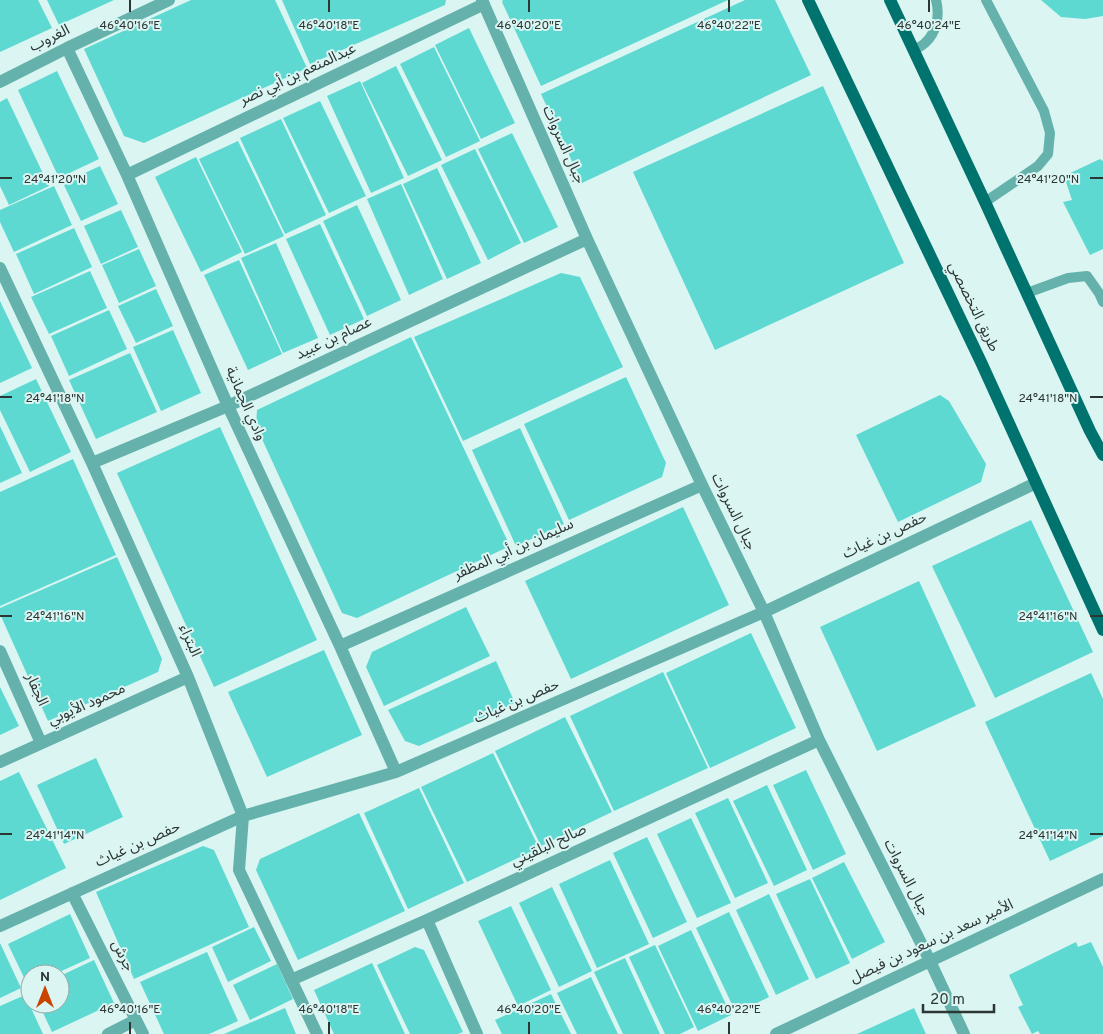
<svg xmlns="http://www.w3.org/2000/svg" width="1103" height="1034" viewBox="0 0 1103 1034" font-family="Overpass,'Noto Sans Arabic',sans-serif">
<style>
.building{fill:#5dd9d1}
.lines{fill:none;stroke-linecap:round;stroke-linejoin:round}
.service{stroke:#65b2ac;stroke-width:10}
.minor{stroke:#65b2ac;stroke-width:12}
.primary{stroke:#00736e;stroke-width:12}
.ticks{fill:none;stroke:#2c3635;stroke-width:2}
.labels{text-anchor:middle;dominant-baseline:central;stroke-width:4;stroke-linejoin:round;paint-order:stroke}
.street-label{font-size:15px;fill:#2c3635;stroke:#daf5f2}
.ticks-label{font-size:12px;text-anchor:middle;fill:#2c3635;stroke:#daf5f2;stroke-width:4;stroke-linejoin:round;paint-order:stroke}
</style>
<rect width="100%" height="100%" fill="#daf5f2"/>
<path class="building" d="M0,0H38L52,28L0,52Z
M47,0H114L59,25Z
M191,0H275L307,68L144,143L124,136L84,49Z
M282,0H446L445,5L310,64Z
M503,0H728L541,86L502,2Z
M745,0H775L811,75L582,183L541,94Z
M1041,0H1103V16L1085,19L1061,17Z
M469,28L515,123L481,139L435,45Z
M434,47L480,141L446,157L400,64Z
M396,66L442,160L408,176L362,83Z
M57,71L99,159L59,178L18,90Z
M360,81L404,178L371,193L327,96Z
M823,86L904,263L715,350L633,172Z
M7,98L49,186L9,205L0,186V102Z
M320,101L366,196L329,213L283,118Z
M281,119L326,215L285,234L240,138Z
M512,133L558,227L524,243L478,149Z
M238,141L284,236L245,254L199,159Z
M475,149L521,243L488,260L441,165Z
M196,157L242,252L201,272L155,177Z
M1100,159L1103,161V249L1090,255L1063,202L1072,200L1064,176Z
M100,166L118,204L81,221L63,183Z
M437,168L481,263L447,279L403,184Z
M401,184L443,279L409,295L367,199Z
M54,186L72,225L14,252L0,222V210Z
M357,205L401,300L367,316L323,221Z
M121,210L138,247L101,264L84,226Z
M320,224L364,319L330,335L286,239Z
M74,228L92,267L34,294L16,254Z
M276,243L318,338L283,353L241,258Z
M139,249L156,286L119,303L102,265Z
M239,260L282,354L248,370L204,275Z
M90,271L107,308L49,334L31,297Z
M561,273L580,277L623,367L463,441L414,337Z
M156,289L173,326L136,343L118,306Z
M0,301L32,368L0,383Z
M109,310L127,349L69,376L51,336Z
M173,330L201,393L161,411L133,347Z
M411,337L510,546L357,618L342,613L256,426L257,410Z
M130,353L157,412L96,439L69,380Z
M626,377L666,463L662,477L569,520L524,424Z
M36,379L71,452L30,472L0,410V396Z
M940,395L949,401L986,464L981,482L898,522L856,435Z
M0,426L22,473L0,483Z
M220,427L317,640L214,687L117,473Z
M520,428L564,524L516,546L472,450Z
M73,459L116,555L0,606V492Z
M683,507L729,605L571,679L525,581Z
M1031,520L1093,652L995,698L932,566Z
M117,557L162,659L158,672L48,721L0,614V608Z
M919,581L976,706L877,751L820,627Z
M466,607L490,656L384,706L366,667L372,652Z
M751,633L796,728L710,768L666,673Z
M324,650L362,735L267,777L228,692Z
M496,661L515,703L419,746L405,741L388,710Z
M663,672L708,768L614,811L570,716Z
M1091,673L1103,699V836L1050,861L985,722Z
M0,687L19,726L0,735Z
M565,717L612,812L541,846L495,751Z
M493,753L539,848L467,882L421,787Z
M96,758L123,817L64,844L37,785Z
M806,770L846,854L813,870L773,785Z
M19,772L66,868L0,900V781Z
M767,785L807,870L774,886L733,801Z
M419,788L464,883L408,909L364,813Z
M728,798L768,883L735,898L695,813Z
M359,813L405,911L298,960L256,870L260,859Z
M691,818L731,903L697,918L657,834Z
M647,837L687,922L653,938L613,853Z
M203,846L214,850L249,927L134,979L96,892Z
M610,860L649,944L597,968L559,884Z
M844,862L885,942L852,959L812,878Z
M810,879L850,963L816,979L776,894Z
M552,887L592,971L559,987L519,903Z
M769,894L809,979L776,995L736,910Z
M511,906L551,990L518,1006L478,921Z
M729,912L769,997L736,1013L696,928Z
M70,914L90,958L55,974H30V985L28,986L8,944Z
M254,927L271,961L228,982L212,947Z
M691,930L731,1015L698,1031L658,946Z
M1076,942L1078,947L1091,942L1103,967V1034H1040L1038,1031L1032,1034L1018,1007L1023,1005L1009,975Z
M0,943L21,988L0,998Z
M655,945L694,1027L680,1034H665L629,957Z
M415,947L424,950L463,1032L458,1034H410L377,965Z
M207,952L238,1021L209,1034H164L140,982Z
M625,958L660,1034H623L594,972Z
M94,960L114,1003L52,1032L39,1004H60V976Z
M372,963L405,1034H334L314,990Z
M277,964L293,999L250,1020L233,985Z
M591,977L618,1034H577L557,993Z
M551,994L571,1034H502L495,1020Z
M25,995L43,1034H0V1006Z
M285,1008L296,1034H224Z
M914,1008L926,1034H857Z"/>
<g class="lines">
<path class="service" d="M914,50C917,48 922,46 925,43C937,32 940,15 936,0
M985,202L1038,166L1048,154L1050,133L1044,111L986,0
M1027,293L1068,278L1087,276L1099,293L1103,302"/>
<path class="minor" d="M482,0L587,239L702,485L764,612L819,740L930,961L964,1034
M67,48L127,175L228,406L340,646L396,772
M0,82L67,48L169,0
M127,175L484,4
M0,268L92,463L188,677L243,816L239,870L317,1034
M92,463L228,406L587,239
M340,646L702,485
M0,651L41,743
M0,762L188,677
M72,893L143,1034
M427,920L477,1034
M0,926L243,816L396,772L764,612L1036,483
M291,980L427,920L819,740
M108,1034L136,1020
M776,1034L1103,879"/>
<path class="primary" d="M808,0L981,362L1103,630
M890,0L985,202L1090,431L1103,455"/>
</g>
<path class="ticks" d="M130,0V12M329,0V12M529,0V12M729,0V12M929,0V12M0,178H12M1090,178H1103M0,397H12M1090,397H1103M0,616H12M1090,616H1103M0,834H12M1090,834H1103M130,1022V1034M329,1022V1034M529,1022V1034M729,1022V1034"/>
<g class="labels">
<g class="street-label">
<text transform="translate(50 39) rotate(-26)">الغروب</text>
<text transform="translate(298 75) rotate(-25)">عبدالمنعم بن أبي نصر</text>
<text transform="translate(563 145) rotate(66)">جبال السروات</text>
<text transform="translate(973 307) rotate(64)">طريق التخصصي</text>
<text transform="translate(334 339) rotate(-25)">عصام بن عبيد</text>
<text transform="translate(245 404) rotate(66)">وادي الجمانية</text>
<text transform="translate(733 512) rotate(64)">جبال السروات</text>
<text transform="translate(885 536) rotate(-25)">حفص بن غياث</text>
<text transform="translate(514 550) rotate(-24)">سليمان بن أبي المظفر</text>
<text transform="translate(189 641) rotate(66)">البتراء</text>
<text transform="translate(36 690) rotate(66)">الجفار</text>
<text transform="translate(517 702) rotate(-23)">حفص بن غياث</text>
<text transform="translate(87 705) rotate(-24)">محمود الأيوبي</text>
<text transform="translate(138 845) rotate(-24)">حفص بن غياث</text>
<text transform="translate(549 846) rotate(-25)">صالح البلقيني</text>
<text transform="translate(906 878) rotate(63)">جبال السروات</text>
<text transform="translate(932 942) rotate(-25)">الأمير سعد بن سعود بن فيصل</text>
<text transform="translate(122 956) rotate(63)">جرش</text>
</g>
</g>
<g class="ticks-label">
<text x="130" y="29">46°40'16"E</text>
<text x="329" y="29">46°40'18"E</text>
<text x="529" y="29">46°40'20"E</text>
<text x="729" y="29">46°40'22"E</text>
<text x="929" y="29">46°40'24"E</text>
<text x="55" y="183">24°41'20"N</text>
<text x="1048" y="183">24°41'20"N</text>
<text x="55" y="402">24°41'18"N</text>
<text x="1048" y="402">24°41'18"N</text>
<text x="55" y="620">24°41'16"N</text>
<text x="1048" y="620">24°41'16"N</text>
<text x="55" y="839">24°41'14"N</text>
<text x="1048" y="839">24°41'14"N</text>
<text x="130" y="1013">46°40'16"E</text>
<text x="329" y="1013">46°40'18"E</text>
<text x="529" y="1013">46°40'20"E</text>
<text x="729" y="1013">46°40'22"E</text>
</g>
<g transform="translate(45 989)"><circle r="24" fill="#daf5f2" stroke="#94a9a6"/>
<path d="M0-4L9 19L0 12L-9 19Z" fill="#c94401"/>
<text y="-8" font-size="14" font-weight="bold" text-anchor="middle" fill="#2c3635">N</text>
</g>
<path d="M923 1004v8h71v-8" fill="none" stroke="#2c3635" stroke-width="2.5"/>
<text x="930" y="1004" font-size="15" fill="#2c3635" stroke="#daf5f2" stroke-width="4" paint-order="stroke">20 m</text>
</svg>
